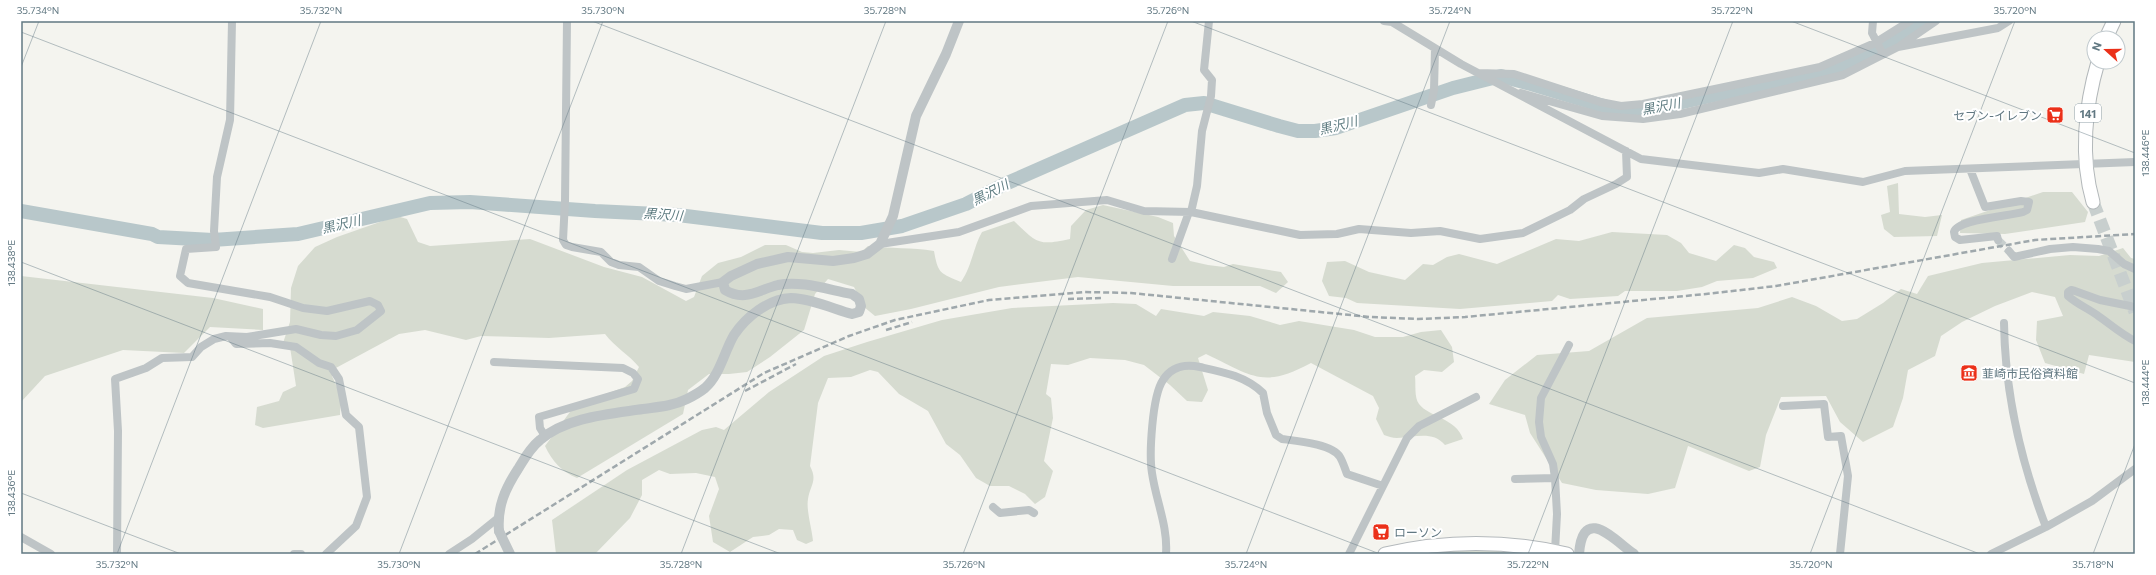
<svg xmlns="http://www.w3.org/2000/svg" width="2156" height="575" viewBox="0 0 2156 575" font-family="Commissioner,'Noto Sans JP',sans-serif">
<style>
.green{fill:#d6dbd0}
.lines{fill:none;stroke-linecap:round;stroke-linejoin:round}
.river{stroke:#b8c7ca;stroke-width:14}
.minor-tunnel{stroke:#c8cfce;stroke-width:8;stroke-dasharray:8 4;stroke-linecap:butt}
.trunk-tunnel{stroke:#c8cfce;stroke-width:13;stroke-dasharray:13 6;stroke-linecap:butt}
.primary-casing{stroke:#b4b9bc;stroke-width:15}
.trunk-casing{stroke:#b3b8ba;stroke-width:15}
.minor{stroke:#bec4c6;stroke-width:8}
.tertiary{stroke:#bec4c6;stroke-width:10}
.primary{stroke:#fff;stroke-width:13}
.trunk{stroke:#fff;stroke-width:13}
.rail{stroke:#9fa8ac;stroke-width:2.5;stroke-dasharray:6 3;stroke-linecap:butt}
.tertiary-bridge{stroke:#bec4c6;stroke-width:10}
.ticks{fill:none;stroke:#617882;stroke-width:1;stroke-opacity:0.45}
.labels{text-anchor:middle;dominant-baseline:central;stroke-width:4;stroke-linejoin:round;paint-order:stroke}
.shield{fill:#fff;stroke:#90a0a8;stroke-width:1}
.shield-label{font-size:11px;font-weight:bold;fill:#617882}
.poi-label{font-size:12px;fill:#617882;stroke:#fff;text-anchor:start}
.water-label{font-size:13px;font-style:italic;fill:#5d7b80;stroke:#fff}
.neatline{fill:none;stroke:#617882;stroke-width:1.5}
.ticks-label{font-size:10px;text-anchor:middle;fill:#617882}
</style>
<rect width="100%" height="100%" fill="#f4f4ef"/>
<path class="green" d="M1898,183L1899,214L1925,217L1942,215L1937,236L1894,237L1884,229L1881,215L1890,212L1887,186Z
M2043,192H2072L2088,212L2085,222L2005,234L1960,233L1961,220Z
M1103,205L1158,217L1173,223L1174,236L1190,261L1208,265L1224,267L1233,264L1281,272L1288,282L1276,293L1260,286H1173L1078,277L999,287L911,309L875,316L864,307L854,287L828,279L815,294L804,330L770,357L747,372L729,374H709L688,390L683,414L577,478C562,472 552,461 545,446L575,405L625,387L632,381L639,367C629,355 615,347 605,334L549,338L481,336L466,340L425,330L399,334L334,369L332,376L341,396L340,415L263,428L255,425L257,407L279,401L283,392L296,386L290,347L283,343L290,322L291,288L298,266L315,247L337,237L397,216L407,219L418,242L430,246L530,239L604,267L642,277L686,301L694,297L702,276L718,263L741,257L765,245H786L802,252L813,253L839,250L861,252L868,246C891,249 912,247 934,251C938,274 940,273 961,282C972,266 973,248 982,232L1014,221C1037,243 1038,246 1070,239L1071,226L1086,210Z
M1612,232L1667,235L1681,243L1689,253L1716,261L1734,245L1745,248L1754,257L1774,262L1777,268L1753,278L1717,281L1702,287L1677,291H1625L1618,296L1570,299L1558,295L1552,301L1460,309L1357,303L1346,298L1329,296L1322,281L1327,262L1345,261L1369,272L1405,280L1423,264L1433,265L1447,257L1459,254L1497,264L1556,239L1579,241Z
M2123,248L2131,258L2135,259V362L2089,355L2084,374L2045,363L2036,340L2037,321L2063,316L2055,297L2032,292L1995,306L1962,322L1941,336L1935,356L1908,370L1903,398L1893,427L1863,442L1840,422L1826,396L1781,397L1766,435L1760,467L1749,471L1688,446L1675,488L1648,494L1596,490L1562,483L1530,433L1525,415L1489,404L1505,380L1537,355L1589,351L1647,318L1758,308L1792,297L1816,306L1842,321L1857,319L1883,303L1901,289L1917,294L1928,276L1982,263L2070,255L2099,256Z
M21,276L213,298L263,309V330L210,327L184,353L123,350L45,376L21,402Z
M1113,303L1136,304L1156,316L1161,309L1204,316L1213,312L1250,316L1280,325L1299,321L1354,330L1375,337H1403L1421,332L1441,330L1452,347L1454,362L1442,372L1424,370L1415,376C1416,385 1414,397 1419,404C1429,417 1456,418 1463,439L1445,445C1432,430 1414,438 1397,438C1392,438 1388,436 1384,435L1376,419L1379,408L1373,396L1311,363C1263,389 1252,376 1206,354L1198,358L1208,390L1202,402L1187,401L1170,385L1144,365L1125,360L1090,358L1068,365L1051,364L1046,394L1051,398L1053,418L1044,461L1053,471L1045,497L1035,504L1025,494L1009,486H990L976,478L960,455L946,444L928,411L899,394L878,372L870,370L851,377L828,378L818,403L810,466C818,481 810,485 808,499C806,510 812,529 813,541L806,544L797,540L793,530L779,529L769,535L753,537L730,552L713,542L709,516L719,489L715,477L696,473L670,474L659,470L642,480V495L630,518L595,554H556L552,520L627,470L702,430L716,427L724,430L769,392L824,356L867,342L942,320L1012,308Z
M1466,546L1518,554H1396Z"/>
<g class="lines">
<path class="river" d="M21,211L152,234L158,237L213,240L298,234L430,203L470,202L595,211L678,215L822,233H861L902,226L966,204L1005,184L1185,105L1204,103L1279,126L1298,131H1315L1336,128L1453,88L1501,76L1531,84L1620,111H1642L1842,67L1871,52L1921,21"/>
<path class="minor-tunnel" d="M1998,240L2009,251"/>
<path class="trunk-tunnel" d="M2093,202L2135,312"/>
<g class="primary-casing">
<path id="primary" d="M1385,554C1445,540 1507,540 1567,554"/>
</g>
<g class="trunk-casing">
<path id="trunk" d="M2106,38L2114,21
M2093,202C2080,157 2085,106 2098,62"/>
</g>
<path class="minor" d="M567,21L565,201L563,240L566,245L572,247L601,252L611,262L619,265L639,267L659,281L675,286L686,289L723,282
M1384,21L1392,22L1461,64L1641,159L1759,173L1783,169L1863,182L1905,171L2135,162
M1873,21L1872,33L1883,54
M1901,45L1936,21
M1478,73L1514,74L1600,102L1621,106L1643,104L1820,67L1875,43L1910,21
M1521,93L1602,116L1643,119L1680,114L1843,75L1898,47L1998,28L2009,21
M1431,105L1434,90L1435,49
M1970,169L1985,207L2021,201L2029,202L2027,210L2023,212C2010,216 1957,219 1954,232L1955,237L1960,240L1997,236L1998,240
M1191,212L1197,186L1202,131L1211,96L1212,80L1204,70L1209,21
M880,244L959,232L1031,206L1107,200L1144,211L1191,212L1300,235L1337,234L1359,229L1411,233L1440,231L1480,239L1523,233L1570,210L1584,199L1616,184L1627,177L1626,151
M2009,251L2014,257L2050,249L2073,247L2098,249L2109,251L2124,264L2135,269
M1172,259L1189,212
M2135,307L2100,300L2075,291L2071,290L2068,292V296C2077,304 2087,308 2097,315C2110,324 2121,334 2135,341
M2004,323C2005,393 2021,462 2046,527
M231,338L236,344L270,343L296,347L319,363L331,367L339,379L346,415L359,427L367,497L356,526L326,554
M494,362L623,368L633,373L638,379L634,389L539,417L540,428L545,436
M1783,406L1824,404L1828,437L1841,436L1848,476L1840,554
M1515,479L1555,478
M993,507L1000,513L1029,510L1034,513
M21,537L51,554
M1555,551L1557,514L1555,478L1553,464L1541,437L1539,422L1541,398L1569,345
M117,554L118,431L115,379L146,368L162,358L192,357L201,347L214,339L226,336L247,337L296,329L321,335L336,336L357,330L381,311L378,305L370,301L327,311L303,308L270,297L188,283L180,276L186,249L216,247L214,231L217,177L230,120L232,21
M294,554H301
M449,554L472,539L498,518
M1166,554C1168,526 1156,501 1152,473C1149,455 1152,396 1163,380C1172,366 1185,364 1200,367C1223,372 1245,376 1263,393L1267,413L1276,435L1282,439C1297,441 1332,444 1340,457C1343,462 1345,469 1347,474L1383,486
M1349,554L1407,438L1419,426L1476,397
M1991,554L2046,527L2092,501L2135,469"/>
<path class="tertiary" d="M499,531C497,507 505,489 518,469C524,459 530,448 540,440C566,417 610,414 643,409C658,407 673,406 687,399C693,396 700,392 705,388C720,375 724,352 734,335C746,317 768,299 791,298C809,298 834,309 852,314L859,312L861,306L859,299L852,294C829,290 801,280 778,285C758,290 745,302 725,290L723,282L731,276L757,264L788,257L833,261L854,258L867,254L880,244L893,216L916,116L946,54L959,21
M1579,554C1583,503 1615,541 1634,554"/>
<use href="#primary" class="primary"/>
<use href="#trunk" class="trunk"/>
<path class="rail" d="M1068,299L1102,298
M886,330L912,322
M745,391L796,364
M475,554L764,373L849,336L895,320L989,300L1085,292L1131,293L1370,317L1418,319L1465,317L1706,294L1776,286L2035,240L2135,234"/>
<path class="tertiary-bridge" d="M499,531L510,554"/>
</g>
<path class="ticks" d="M592,21L1980,554M1191,21L2135,383M1791,21L2135,153M21,32L1380,554M21,67L39,21M21,262L781,554M21,493L181,554M117,554L321,21M399,554L603,21M681,554L886,21M963,554L1168,21M1246,554L1450,21M1528,554L1733,21M1810,554L2015,21M2093,554L2135,444"/>
<defs>
<g id="supermarket-square" transform="scale(0.9)"><rect x="-9" y="-9" width="18" height="18" rx="4" fill="#eb3019" stroke="#fff"/><path d="M-6-5.5h2.5l.6 2H6L4.5 2H-2.5L-4.4-4H-6ZM-1.5 3.2a1.3 1.3 0 1 0 .1 0ZM3 3.2a1.3 1.3 0 1 0 .1 0Z" fill="#fff"/></g>
<g id="museum-square" transform="scale(0.9)"><rect x="-9" y="-9" width="18" height="18" rx="4" fill="#eb3019" stroke="#fff"/><path d="M0-6L6-3V-2H-6V-3ZM-5-1h2V3h-2ZM-1-1h2V3h-2ZM3-1h2V3H3ZM-6 4H6V6H-6Z" fill="#fff"/></g>
</defs>
<g fill-rule="evenodd">
<use href="#supermarket-square" x="2055" y="115"/>
<use href="#museum-square" x="1969" y="373"/>
<use href="#supermarket-square" x="1381" y="532"/>
</g>
<g class="labels">
<rect class="shield" x="2075" y="104" width="26" height="18" rx="3"/>
<g class="shield-label">
<text x="2088" y="113">141</text>
</g>
<g class="poi-label">
<text x="2042" y="115" text-anchor="end">セブン-イレブン</text>
<text x="1982" y="373">韮崎市民俗資料館</text>
<text x="1394" y="532">ローソン</text>
</g>
<g class="water-label">
<text transform="translate(1661 106) rotate(-11)">黒沢川</text>
<text transform="translate(1338 125) rotate(-14)">黒沢川</text>
<text transform="translate(990 192) rotate(-27)">黒沢川</text>
<text transform="translate(663 214) rotate(4)">黒沢川</text>
<text transform="translate(341 224) rotate(-13)">黒沢川</text>
</g>
</g>
<rect width="2156" height="575" fill="none" stroke="#ffffff" stroke-width="44"/>
<g transform="translate(2106 50) rotate(291)"><circle r="19" fill="#ffffff" stroke="#c0c9cd"/>
<path d="M0-3L7 15L0 10L-7 15Z" fill="#eb3019"/>
<text y="-6" font-size="11" font-weight="bold" text-anchor="middle" fill="#617882">N</text>
</g>
<rect x="22" y="22" width="2112" height="531" class="neatline"/>
<g class="ticks-label">
<text x="38" y="14">35.734°N</text>
<text x="321" y="14">35.732°N</text>
<text x="603" y="14">35.730°N</text>
<text x="885" y="14">35.728°N</text>
<text x="1168" y="14">35.726°N</text>
<text x="1450" y="14">35.724°N</text>
<text x="1732" y="14">35.722°N</text>
<text x="2015" y="14">35.720°N</text>
<text transform="translate(2145 153) rotate(-90)" y="4">138.446°E</text>
<text transform="translate(11 263) rotate(-90)" y="4">138.438°E</text>
<text transform="translate(2145 383) rotate(-90)" y="4">138.444°E</text>
<text transform="translate(11 493) rotate(-90)" y="4">138.436°E</text>
<text x="117" y="568">35.732°N</text>
<text x="399" y="568">35.730°N</text>
<text x="681" y="568">35.728°N</text>
<text x="964" y="568">35.726°N</text>
<text x="1246" y="568">35.724°N</text>
<text x="1528" y="568">35.722°N</text>
<text x="1811" y="568">35.720°N</text>
<text x="2093" y="568">35.718°N</text>
</g>
</svg>
